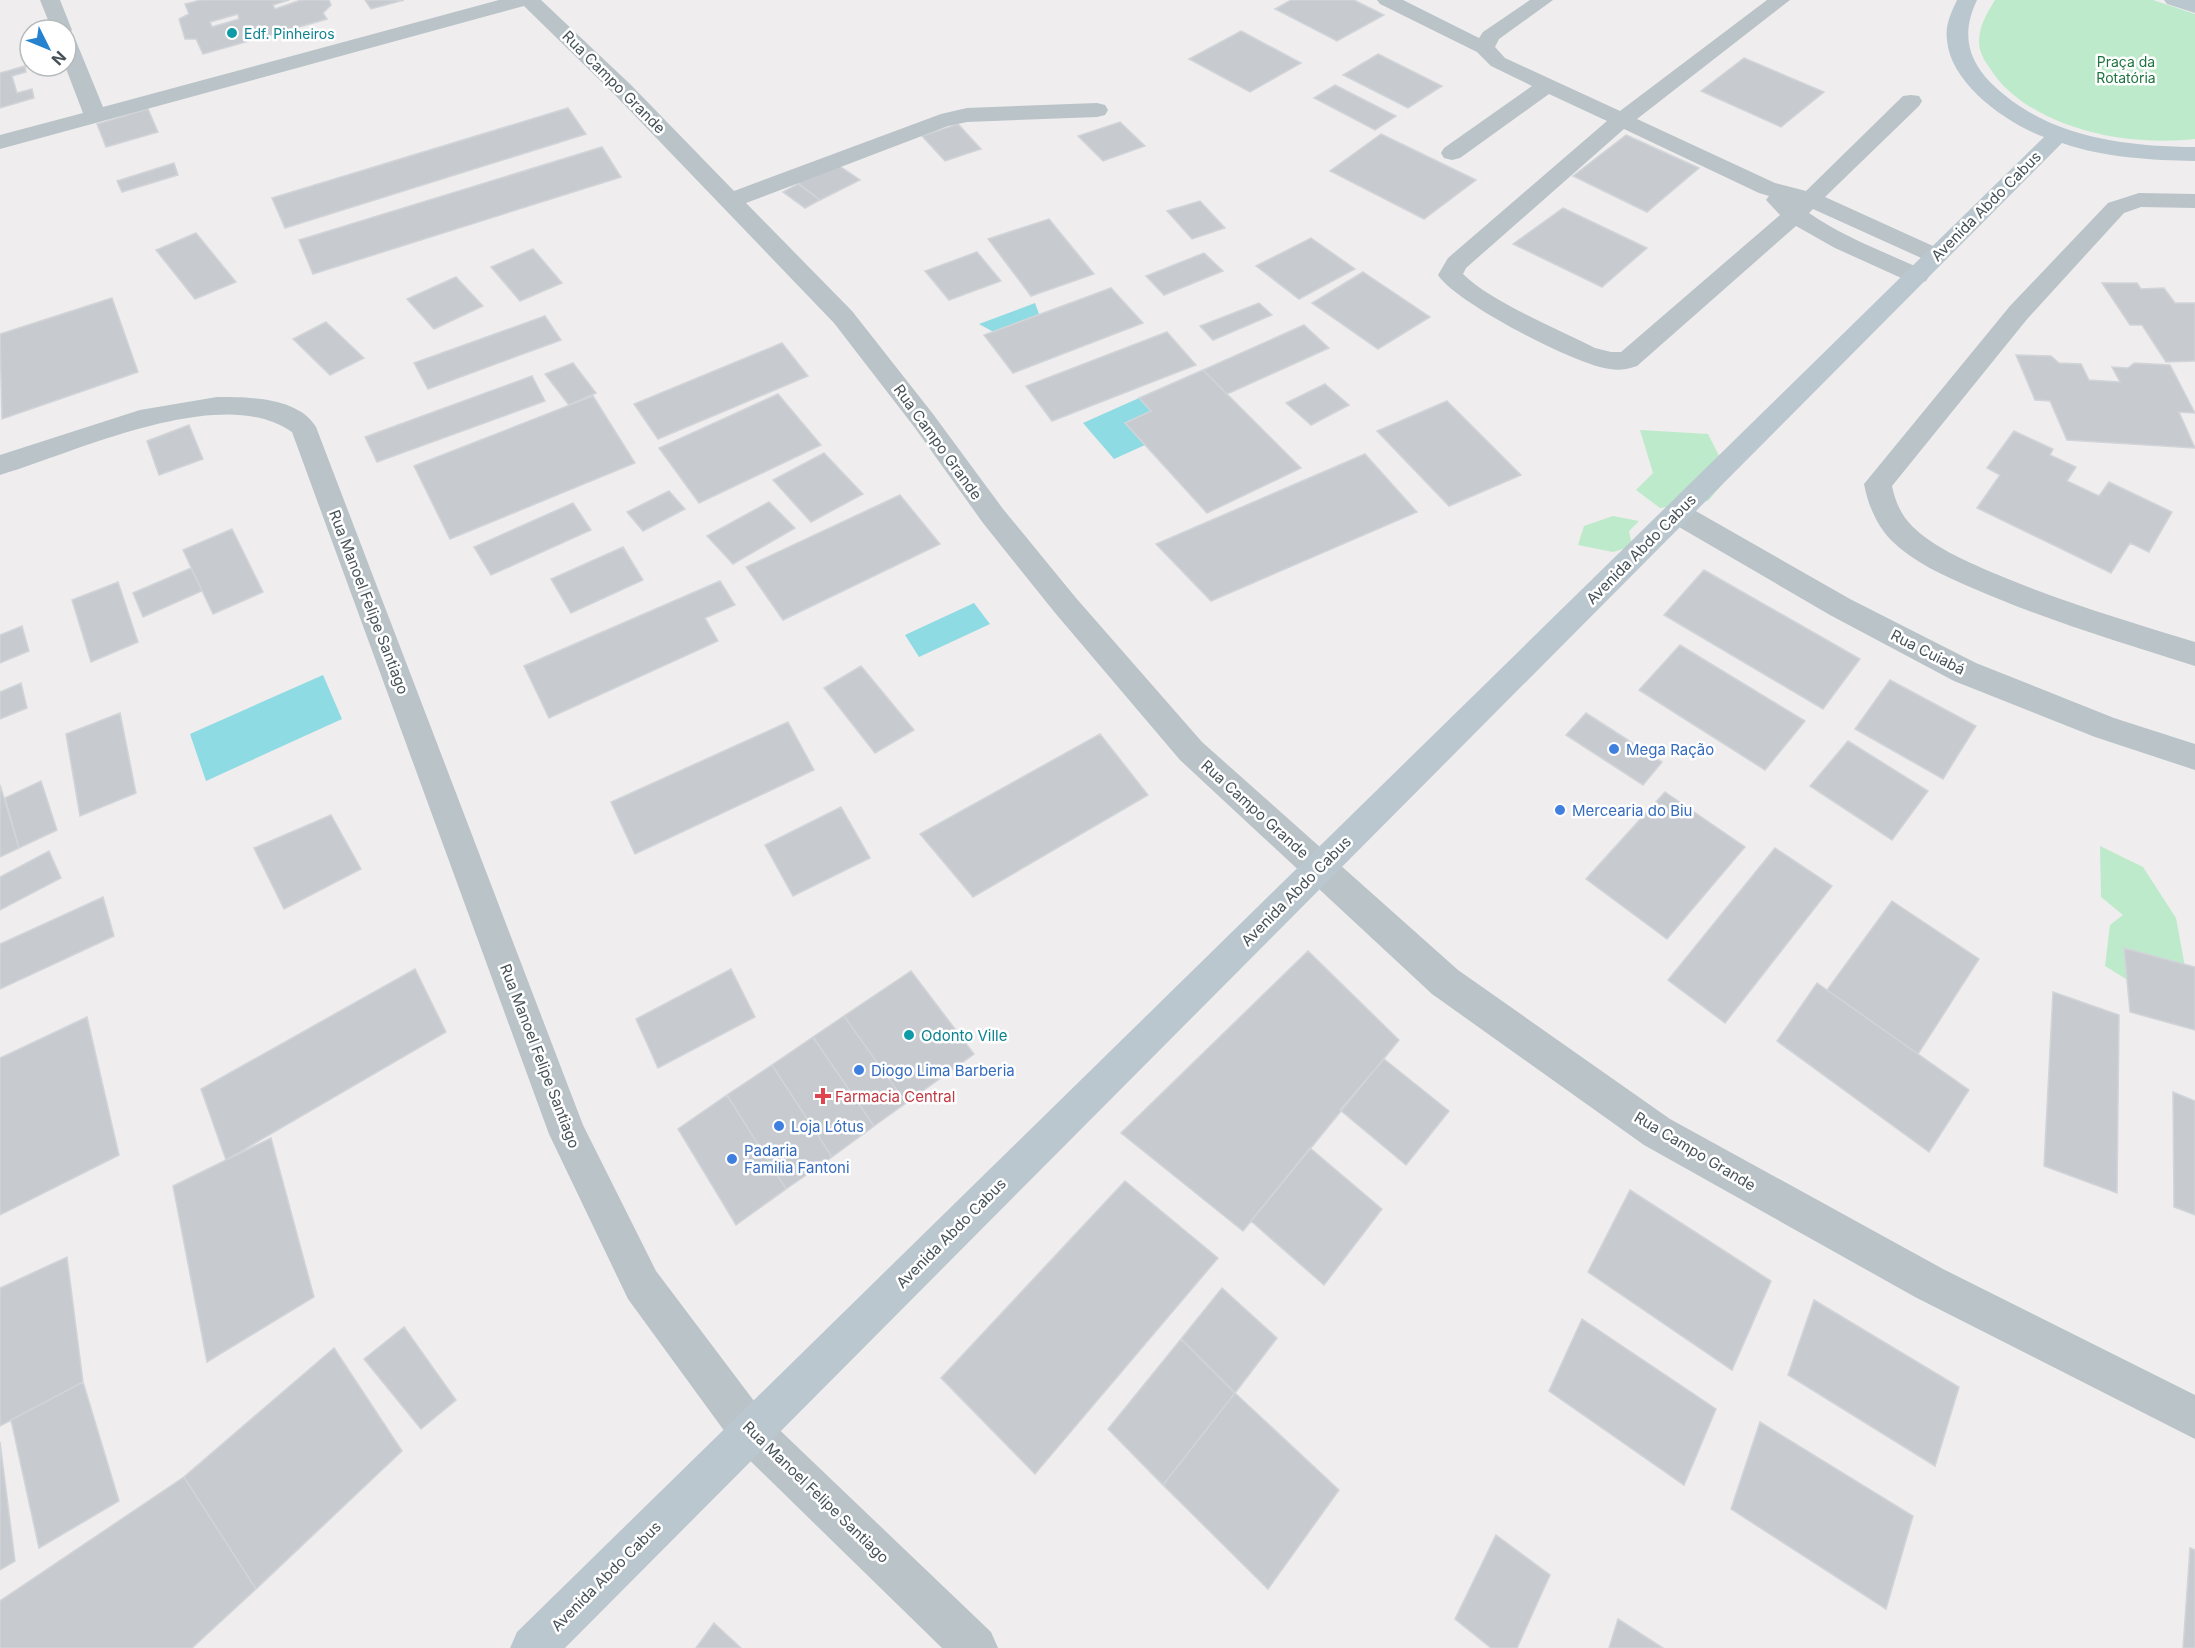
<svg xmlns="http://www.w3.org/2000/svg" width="2195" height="1648" viewBox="0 0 2195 1648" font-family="Inter,sans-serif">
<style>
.green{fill:#bdeaca}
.water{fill:#8edbe4}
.building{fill:#c7cacf;stroke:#d1d4d8;stroke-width:1.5;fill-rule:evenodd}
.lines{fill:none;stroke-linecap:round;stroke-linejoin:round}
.service{fill:#b9c3c8;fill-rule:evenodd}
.minor{fill:#b9c3c8;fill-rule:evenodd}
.secondary{fill:#bbc7cf;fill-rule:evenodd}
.culture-dot{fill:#0f9aa8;stroke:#fff;stroke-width:2}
.shop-dot{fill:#3f7fe0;stroke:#fff;stroke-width:2}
.health-dot{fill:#e0444e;stroke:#fff;stroke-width:2}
.labels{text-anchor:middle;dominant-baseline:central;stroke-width:5;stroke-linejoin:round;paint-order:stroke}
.far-culture-label{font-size:14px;fill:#0d838f;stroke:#fff;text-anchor:start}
.far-park-label{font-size:14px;fill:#1d743f;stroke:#fff}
.street-label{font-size:15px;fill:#465258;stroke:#fff}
.shop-label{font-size:15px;fill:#366cbe;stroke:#fff;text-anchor:start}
.culture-label{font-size:15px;fill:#0d838f;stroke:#fff;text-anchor:start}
.health-label{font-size:15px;fill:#be3a42;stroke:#fff;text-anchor:start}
</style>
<rect width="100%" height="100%" fill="#efeded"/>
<path class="green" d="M1995,0H2153L2195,14V139C2165,142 2133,141 2104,135C2061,126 2012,105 1989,67C1984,60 1979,51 1979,42C1979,26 1987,13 1995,0Z
M1640,430L1708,434L1729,476L1708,501L1660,508L1636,490L1653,473Z
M1613,516L1639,521L1629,531L1632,546L1613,552L1578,545L1584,526Z
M2100,846L2143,867L2176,918L2187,978L2144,990L2105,966L2110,925L2123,915L2101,897Z"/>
<path class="water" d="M1035,303L1043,325L999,335L979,324Z
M1139,398L1151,411L1125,423L1145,445L1114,459L1083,423Z
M974,603L990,624L919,657L905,635Z
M323,675L342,719L206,781L190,734Z"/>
<path class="building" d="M201,0H289L273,5L275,9L301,0H329L331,5L323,13L327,19L203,54L196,39H185L179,19L189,14L185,4ZM238,14L239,19L212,27L210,22Z
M365,0H404L371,9Z
M1291,0H1354L1384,15L1337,41L1275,9Z
M1241,31L1301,63L1250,92L1189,59Z
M1378,54L1442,86L1408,108L1343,75Z
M1744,58L1824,92L1781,127L1701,91Z
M25,66L26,72L12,76L17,93L32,89L34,98L0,108V73Z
M1335,85L1396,116L1375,130L1314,98Z
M568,108L586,134L285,228L272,198Z
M148,109L158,132L106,147L97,124Z
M1120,122L1145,146L1103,161L1078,136Z
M958,124L981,149L945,161L922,136Z
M1381,134L1476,180L1424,219L1330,171Z
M1626,135L1699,168L1647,212L1573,176Z
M602,147L621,177L313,274L299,240Z
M174,163L178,175L122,192L117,181Z
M835,163L860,180L820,200L797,182Z
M798,184L820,200L805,208L783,192Z
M1200,201L1225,228L1192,239L1167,211Z
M1563,208L1647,248L1602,287L1513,244Z
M1049,219L1094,274L1031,296L988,239Z
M196,233L236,282L195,299L156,250Z
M1311,238L1355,269L1299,299L1256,266Z
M533,249L562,283L520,301L491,267Z
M977,252L1001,281L949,300L925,271Z
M1204,253L1223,271L1164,295L1146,276Z
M1363,272L1430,317L1378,349L1312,303Z
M456,277L483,306L434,329L407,299Z
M2102,283H2137L2141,289L2164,288L2175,303H2195V361L2166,362L2142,325H2130Z
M1111,288L1143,323L1013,373L984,335Z
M112,298L138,372L2,419L0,334Z
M1259,303L1272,315L1213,340L1200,326Z
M545,316L561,340L428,389L414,363Z
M326,322L364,358L330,375L293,339Z
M1304,325L1329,348L1227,394L1203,370Z
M1167,332L1196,365L1052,421L1026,386Z
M782,343L808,376L658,439L634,404Z
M2016,355L2051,356L2059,363L2081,364L2089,380L2120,382L2112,367L2128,368L2134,363L2170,365L2195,413L2179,412L2195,448L2067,440L2050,401L2035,400Z
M573,363L596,393L569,405L545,374Z
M1203,370L1301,468L1207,513L1125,423L1151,411L1139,398Z
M532,376L545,401L377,462L365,437Z
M1325,384L1349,405L1311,425L1286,403Z
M778,394L821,445L699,503L659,448Z
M593,396L635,463L450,539L414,466Z
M1447,401L1521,475L1449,506L1377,431Z
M189,425L203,459L159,475L147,441Z
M2014,431L2053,449L2050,455L2076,467L2067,481L2099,496L2109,482L2172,512L2149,552L2130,543L2111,573L1977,508L2000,475L1987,468Z
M824,453L863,494L811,522L773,480Z
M1365,454L1417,512L1211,601L1156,544Z
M669,491L685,509L643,531L627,512Z
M900,495L940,544L783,620L746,567Z
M769,502L795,528L733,564L707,536Z
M573,503L591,530L491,575L474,547Z
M232,529L263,592L213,614L183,550Z
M623,547L643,580L571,613L551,579Z
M191,568L202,591L143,617L133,593Z
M1704,570L1860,659L1823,709L1664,615Z
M720,581L735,605L705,618L718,641L549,718L524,666Z
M118,582L138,642L91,662L72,600Z
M22,626L29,651L0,663V635Z
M1680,645L1805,721L1765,770L1639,690Z
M861,666L914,730L875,753L824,688Z
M1890,680L1976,726L1943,779L1855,729Z
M21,683L27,708L0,719V692Z
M120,713L136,793L80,816L66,734Z
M1586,713L1662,762L1643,785L1566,735Z
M788,722L814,770L635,854L611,802Z
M1100,734L1148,795L973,897L920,834Z
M1848,741L1928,791L1892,840L1810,786Z
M41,781L57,830L19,848L5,798Z
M0,785L19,848L0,857Z
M1665,792L1745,847L1667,939L1586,879Z
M841,807L870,858L793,896L765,845Z
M331,815L361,869L284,909L254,848Z
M1775,848L1832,886L1725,1023L1668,980Z
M49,851L61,878L0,910V877Z
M103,897L114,936L0,989V944Z
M1892,901L1979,959L1918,1054L1827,990Z
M2124,948L2195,967V1030L2130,1012Z
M1308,951L1399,1040L1243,1231L1121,1133Z
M415,969L446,1032L226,1160L201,1089Z
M731,969L755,1017L658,1068L636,1019Z
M911,971L974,1054L906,1103L844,1016Z
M1817,983L1969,1090L1929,1152L1777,1041Z
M2053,992L2119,1015L2117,1193L2044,1166Z
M844,1016L906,1103L874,1126L813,1037Z
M87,1017L119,1155L0,1215V1058Z
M813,1037L874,1126L832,1157L772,1065Z
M1384,1059L1449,1111L1406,1165L1340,1110Z
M772,1065L832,1157L786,1189L727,1095Z
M2173,1092L2195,1101V1215L2174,1207Z
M727,1095L786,1189L736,1225L678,1129Z
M271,1138L314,1297L207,1362L173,1186Z
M1310,1148L1382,1209L1324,1285L1251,1221Z
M1125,1181L1218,1258L1035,1474L941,1378Z
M1630,1190L1771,1281L1732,1370L1588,1272Z
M67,1257L83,1382L0,1426V1288Z
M1222,1288L1277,1338L1235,1393L1181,1339Z
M1814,1300L1959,1387L1935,1466L1788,1375Z
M1582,1319L1716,1409L1684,1485L1549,1391Z
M404,1327L456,1400L421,1429L364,1359Z
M1181,1339L1235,1393L1163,1485L1108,1429Z
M334,1348L402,1451L256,1589L184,1477Z
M83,1382L119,1501L39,1548L11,1420Z
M1235,1393L1339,1490L1268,1589L1163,1485Z
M1760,1422L1913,1516L1886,1609L1731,1509Z
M0,1442L15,1561L0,1570Z
M184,1477L256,1589L192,1648H0V1601Z
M1496,1535L1550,1575L1517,1648H1491L1455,1619Z
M2190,1548L2195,1550V1648H2183Z
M1618,1619L1663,1648H1609Z
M714,1623L741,1648H696Z"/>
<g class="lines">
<path class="service" d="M1377,0H1403L1479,38L1483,32L1530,0H1553L1499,39L1495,47L1505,58L1620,111L1767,0H1790L1637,119L1775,183L1806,191L1903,96L1911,95L1919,96L1922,101L1919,106L1825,197L1944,251L1948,256L1944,261L1936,264L1928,261L1813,209L1809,213C1845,238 1887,253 1926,271L1929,276L1926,281L1917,284L1908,281L1835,248L1796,226L1637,366C1628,369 1619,371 1610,369C1576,365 1456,303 1438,275L1448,258L1607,121L1549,94L1460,158L1452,160L1444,158L1441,153L1444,148L1532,86L1491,66L1477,52L1380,4ZM1624,129L1759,193L1769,196L1766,200L1780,215L1621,352H1611L1595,348C1558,329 1491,302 1463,274L1466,268Z
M2139,193L2195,194V208L2141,207L2124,213L2028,318L1892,486C1895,501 1901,515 1912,526C1933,547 1964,560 1991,572C2057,600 2126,621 2195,642V666C2119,642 2043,619 1970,587C1943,575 1913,562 1892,541C1877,526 1868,505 1864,484L2010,306L2108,203Z"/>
<path class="minor" d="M40,0H60L72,30L67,35L73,37L76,41L103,107L499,0H541L631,85L734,191L941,114L967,108L1097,103L1105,105L1108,110L1105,115L1097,117L967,122L948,126L746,203L852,311L933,414L1003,509L1076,598L1202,742L1458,970L1670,1119L1943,1269L2195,1395V1439L1915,1297L1644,1145L1432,994L1180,760L1056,614L983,523L915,428L834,323L615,95L524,6L0,149V135L83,113L65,66L66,30H52Z
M217,397C248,397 298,397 316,427L583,1125L656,1271L766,1417L991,1632L998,1648H942L736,1447L628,1299L549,1134L292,432C222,382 74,453 0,475V455L140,410Z
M1677,503L1687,506L1850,599L1976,663L2114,718L2195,744V770L2095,737L1954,681L1830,615L1667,520L1663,513L1667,506Z"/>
<path class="secondary" d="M1957,0H1977C1962,31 1966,58 1991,83C2046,137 2121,146 2195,147V161C2151,160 2105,158 2062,143L565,1648H510L517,1632L2044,137C2006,123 1950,83 1947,40C1945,25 1951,13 1957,0Z
M2164,0H2195V13L2167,4Z"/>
</g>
<g class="culture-dot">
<circle cx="232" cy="33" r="6"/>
<circle cx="909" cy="1035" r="6"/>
</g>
<g class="shop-dot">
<circle cx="1614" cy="749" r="6"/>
<circle cx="1560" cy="810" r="6"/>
<circle cx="859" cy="1070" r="6"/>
<circle cx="779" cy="1126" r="6"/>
<circle cx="732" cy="1159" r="6"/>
</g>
<path class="health-dot" d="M820 1087h6v6h6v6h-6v6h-6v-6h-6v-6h6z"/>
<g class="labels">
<g class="far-culture-label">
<text x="244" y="33">Edf. Pinheiros</text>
</g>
<g class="far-park-label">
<text x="2126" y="61">Praça da<tspan x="2126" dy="16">Rotatória</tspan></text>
</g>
<g class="street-label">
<text transform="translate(614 82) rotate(45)">Rua Campo Grande</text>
<text transform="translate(1986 206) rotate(-45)">Avenida Abdo Cabus</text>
<text transform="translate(938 442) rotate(54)">Rua Campo Grande</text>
<text transform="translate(1641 549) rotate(-45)">Avenida Abdo Cabus</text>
<text transform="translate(369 602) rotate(69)">Rua Manoel Felipe Santiago</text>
<text transform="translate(1928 652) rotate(27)">Rua Cuiabá</text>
<text transform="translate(1255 809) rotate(42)">Rua Campo Grande</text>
<text transform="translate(1296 891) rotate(-45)">Avenida Abdo Cabus</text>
<text transform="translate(540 1056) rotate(69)">Rua Manoel Felipe Santiago</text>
<text transform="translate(1695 1151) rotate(31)">Rua Campo Grande</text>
<text transform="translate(951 1233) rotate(-45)">Avenida Abdo Cabus</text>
<text transform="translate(816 1492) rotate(44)">Rua Manoel Felipe Santiago</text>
<text transform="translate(606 1576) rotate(-45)">Avenida Abdo Cabus</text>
</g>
<g class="shop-label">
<text x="1626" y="749">Mega Ração</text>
<text x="1572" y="810">Mercearia do Biu</text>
<text x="871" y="1070">Diogo Lima Barberia</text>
<text x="791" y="1126">Loja Lótus</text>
<text x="744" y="1150">Padaria<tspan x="744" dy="17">Familia Fantoni</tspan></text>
</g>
<g class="culture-label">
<text x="921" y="1035">Odonto Ville</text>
</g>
<g class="health-label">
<text x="835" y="1096">Farmacia Central</text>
</g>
</g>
<g transform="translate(48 48) rotate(133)"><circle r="28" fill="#ffffff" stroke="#b5babc" stroke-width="1.5"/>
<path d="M0-4.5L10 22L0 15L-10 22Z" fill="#2682cf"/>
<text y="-9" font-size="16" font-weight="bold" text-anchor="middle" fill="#465258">N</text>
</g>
</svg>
